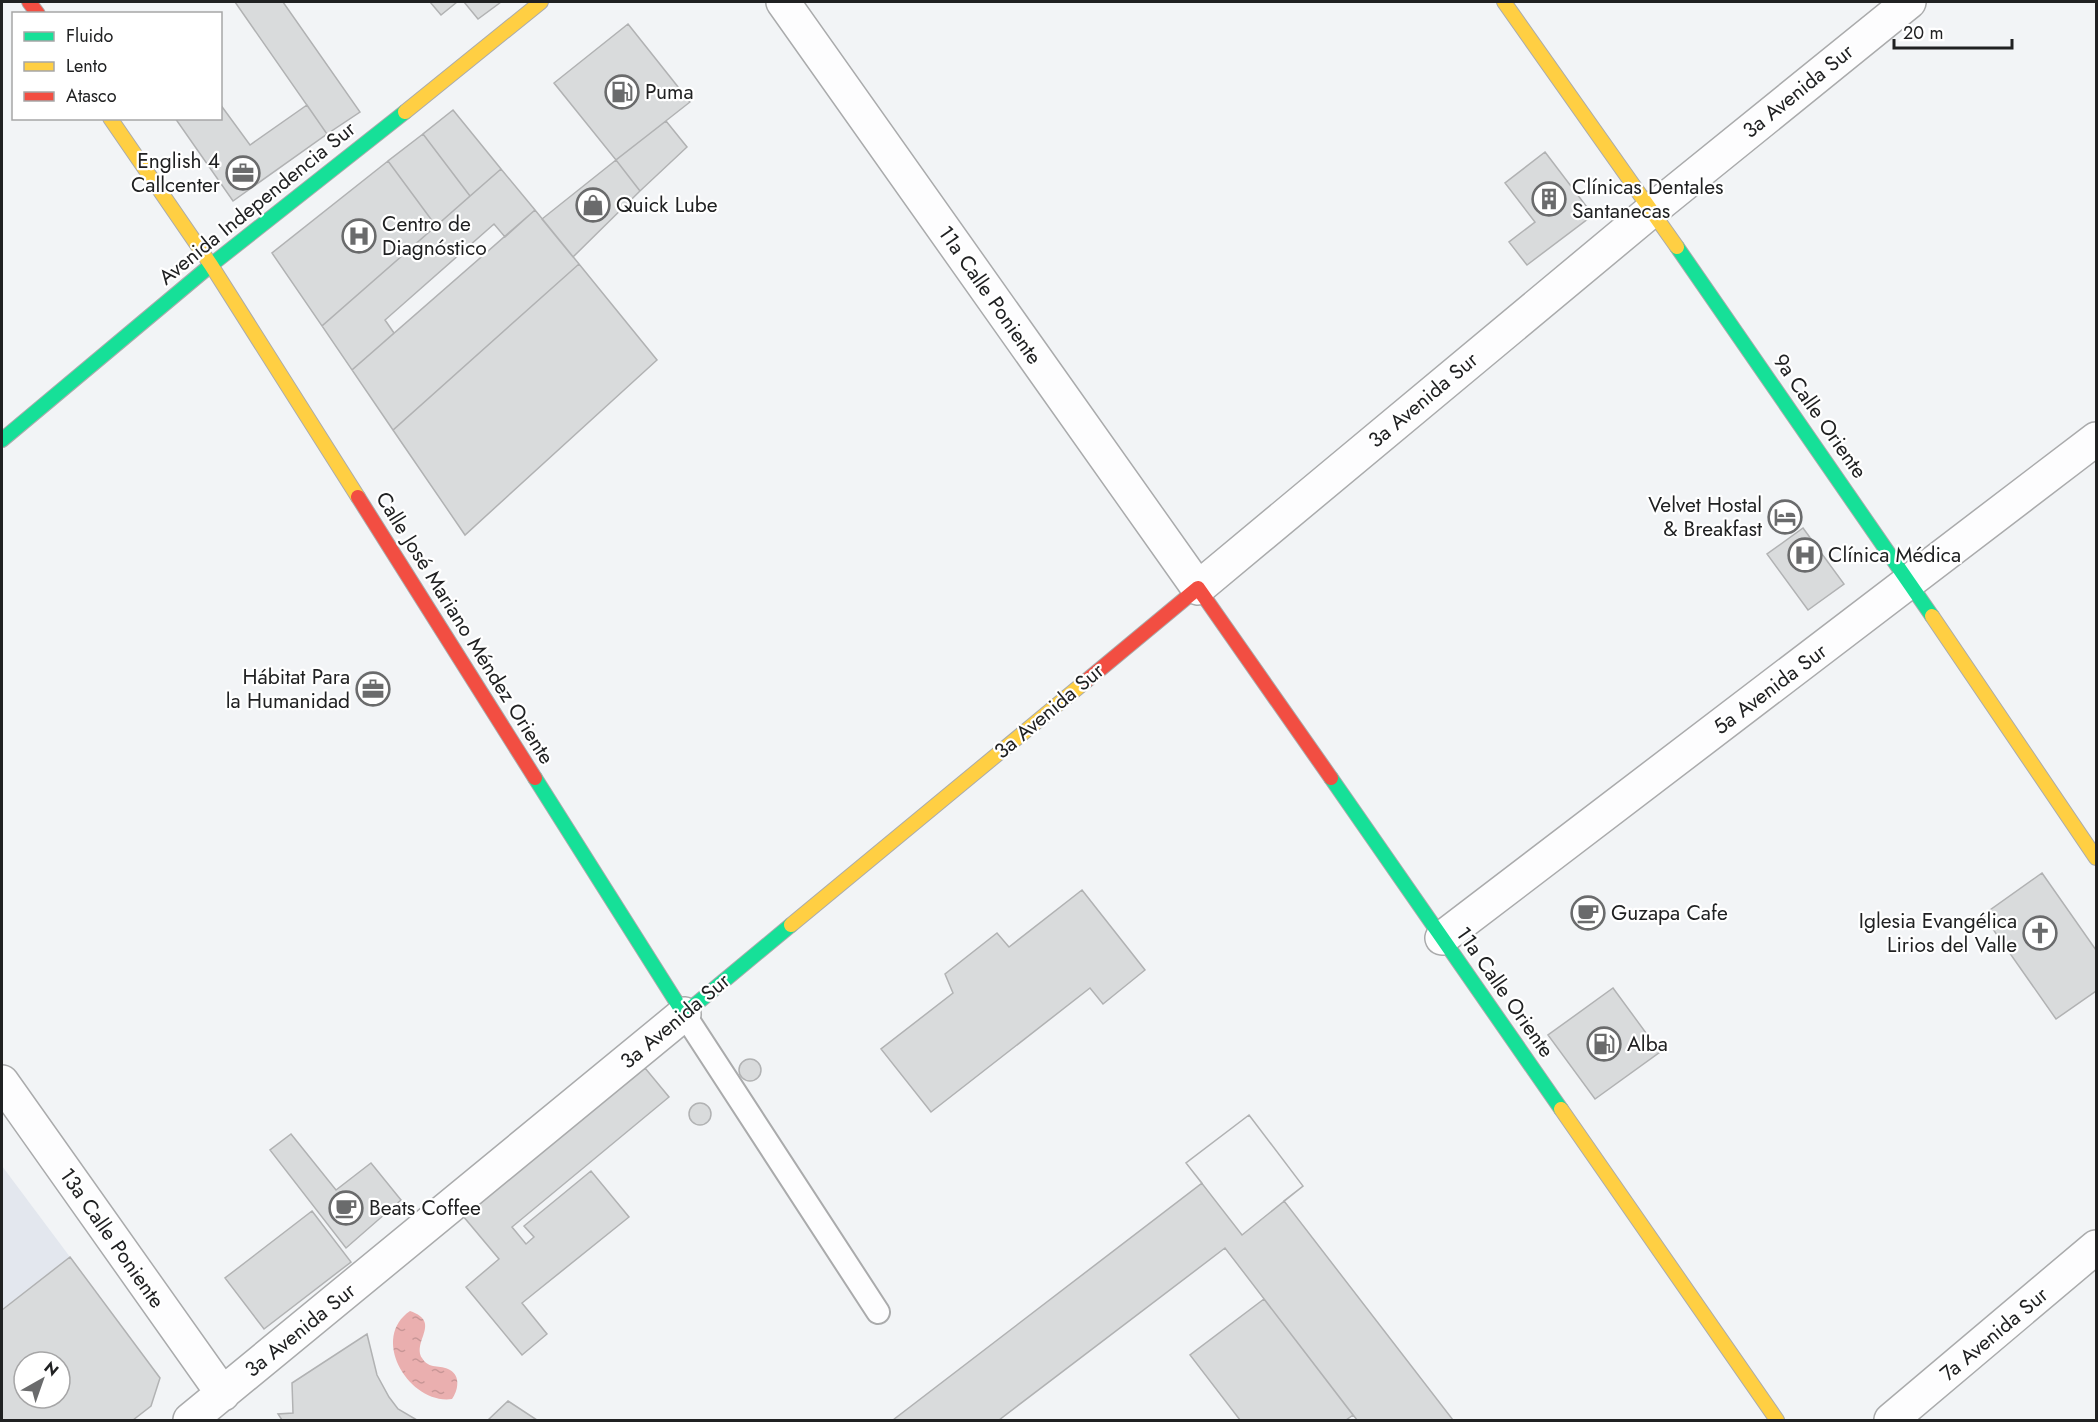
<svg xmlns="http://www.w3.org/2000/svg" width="2098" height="1422" viewBox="0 0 2098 1422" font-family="Jost,sans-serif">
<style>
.built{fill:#e3e7ee}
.water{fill:url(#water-ripples)}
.building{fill:#d9dbdc;stroke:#b1b2b3;stroke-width:1.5;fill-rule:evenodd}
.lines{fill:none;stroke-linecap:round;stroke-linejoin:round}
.lane-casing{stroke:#aaabac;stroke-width:26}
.street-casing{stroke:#aaabac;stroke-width:36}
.fast-casing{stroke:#aaabac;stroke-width:16}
.slow-casing{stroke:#aaabac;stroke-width:16}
.jam-casing{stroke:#aaabac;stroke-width:16}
.lane{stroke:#fdfdfe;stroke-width:22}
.street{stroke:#fdfdfe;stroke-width:33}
.fast{stroke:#16e098;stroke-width:14}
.slow{stroke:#ffcf43;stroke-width:14}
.jam{stroke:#f24e42;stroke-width:14}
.labels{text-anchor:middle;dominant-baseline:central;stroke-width:4.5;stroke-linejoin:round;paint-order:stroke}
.street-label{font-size:21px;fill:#202122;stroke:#fff}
.poi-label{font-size:21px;fill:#202122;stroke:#fff;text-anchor:start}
</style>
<defs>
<pattern id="water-ripples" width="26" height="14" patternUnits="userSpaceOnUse" patternTransform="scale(1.5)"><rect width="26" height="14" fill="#eaafaf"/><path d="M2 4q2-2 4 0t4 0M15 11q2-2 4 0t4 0" fill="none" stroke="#c89696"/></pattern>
</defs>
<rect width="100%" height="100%" fill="#f2f4f6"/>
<path class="built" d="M2,1166L70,1257L2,1310Z"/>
<path class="water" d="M410,1311C442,1322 412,1341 422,1358C429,1370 440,1364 450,1370C461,1376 458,1391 452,1399C410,1405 369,1339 410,1311Z"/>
<path class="building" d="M235,2H283L360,112L327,134Z
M430,2H457L441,15Z
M464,2H501L478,19Z
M628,24L690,102L616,160L554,83Z
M220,104L250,145L307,105L327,134L233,201L175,118H220Z
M453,110L501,169L470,196L423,134Z
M666,121L687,147L640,191L616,160Z
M423,134L470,196L436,226L388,161Z
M1545,152L1593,215L1527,265L1509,242L1535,222L1505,183Z
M616,160L640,191L573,257L542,219Z
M388,161L436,226L322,326L272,253Z
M501,169L535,210L505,237L494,224L385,320L394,333L352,370L322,326Z
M535,210L579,264L393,430L352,370Z
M579,264L657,360L465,535L393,430Z
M1803,528L1844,584L1808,610L1767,554Z
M2042,873L2096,950V991L2056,1019L1983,915Z
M1082,890L1145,970L1103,1004L1090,988L931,1112L881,1049L953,993L945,974L997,933L1009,947Z
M1613,988L1660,1052L1595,1099L1548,1035Z
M739 1070a11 11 0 1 1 22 0a11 11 0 1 1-22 0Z
M645,1068L669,1097L512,1227L526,1244L534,1237L524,1226L591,1171L629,1217L522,1303L547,1334L522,1355L466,1287L499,1259L463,1216Z
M689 1114a11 11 0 1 1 22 0a11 11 0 1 1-22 0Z
M1249,1115L1303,1186L1284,1201L1453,1420H1357L1225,1248L999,1420H893L1202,1183L1186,1163Z
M1249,1115L1303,1186L1242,1235L1186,1163Z
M291,1134L336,1190L371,1163L401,1200L346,1248L270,1150Z
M312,1211L351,1262L264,1329L225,1278Z
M70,1257L160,1378L151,1406L133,1420H2V1310ZM24,1362H60V1398H24Z
M1264,1299L1353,1415L1346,1420H1240L1190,1355Z
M367,1334L377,1375L389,1397L398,1409L417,1420H282L278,1414L293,1413L292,1383Z
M508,1401L537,1420H488Z"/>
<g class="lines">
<g class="lane-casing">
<path id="lane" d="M684,1014L878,1312"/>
</g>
<g class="street-casing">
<path id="street" d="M783,2L1198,588L1652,210L1909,2
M1442,938L2096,439
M2,1082L223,1394
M190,1420L684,1014
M1891,1420L2096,1247"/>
</g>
<g class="fast-casing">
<path id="fast" d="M1677,247L1932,616
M2,440L211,265L405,112
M535,778L684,1014L791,925
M1331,778L1561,1109"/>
</g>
<g class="slow-casing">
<path id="slow" d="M1504,2L1677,247
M405,112L541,2
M110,118L211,265L358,497
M1932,616L2096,858
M791,925L1086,681
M1561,1109L1777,1420"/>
</g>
<g class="jam-casing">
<path id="jam" d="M29,2L38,14
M358,497L535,778
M1086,681L1198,588L1331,778"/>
</g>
<use href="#lane" class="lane"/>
<use href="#street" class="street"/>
<use href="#fast" class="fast"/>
<use href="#slow" class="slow"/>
<use href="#jam" class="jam"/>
</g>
<defs>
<g id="fuel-ring" transform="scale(1.725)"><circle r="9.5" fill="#fff" stroke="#6a6b6c" stroke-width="1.5"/><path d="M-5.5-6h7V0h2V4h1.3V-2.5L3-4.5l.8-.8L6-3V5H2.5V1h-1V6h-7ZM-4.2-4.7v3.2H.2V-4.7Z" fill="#6a6b6c"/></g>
<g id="office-ring" transform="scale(1.725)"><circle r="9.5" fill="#fff" stroke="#6a6b6c" stroke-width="1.5"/><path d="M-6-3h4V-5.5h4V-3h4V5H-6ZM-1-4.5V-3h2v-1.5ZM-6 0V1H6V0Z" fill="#6a6b6c"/></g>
<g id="building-ring" transform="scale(1.725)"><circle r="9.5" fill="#fff" stroke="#6a6b6c" stroke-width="1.5"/><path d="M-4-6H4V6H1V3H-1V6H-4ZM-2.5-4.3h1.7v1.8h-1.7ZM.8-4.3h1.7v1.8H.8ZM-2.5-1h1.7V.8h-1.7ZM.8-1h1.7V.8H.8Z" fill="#6a6b6c"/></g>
<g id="shop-ring" transform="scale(1.725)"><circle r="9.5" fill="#fff" stroke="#6a6b6c" stroke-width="1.5"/><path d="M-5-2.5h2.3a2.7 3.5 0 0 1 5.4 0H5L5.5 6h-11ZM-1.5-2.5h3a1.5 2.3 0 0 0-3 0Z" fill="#6a6b6c"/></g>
<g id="hospital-ring" transform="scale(1.725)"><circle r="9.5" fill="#fff" stroke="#6a6b6c" stroke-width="1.5"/><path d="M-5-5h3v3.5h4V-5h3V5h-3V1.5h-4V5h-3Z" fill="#6a6b6c"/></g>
<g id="hotel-ring" transform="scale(1.725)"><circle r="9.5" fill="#fff" stroke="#6a6b6c" stroke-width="1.5"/><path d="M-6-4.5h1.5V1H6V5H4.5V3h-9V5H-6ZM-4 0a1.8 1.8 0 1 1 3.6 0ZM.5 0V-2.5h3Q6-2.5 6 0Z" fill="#6a6b6c"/></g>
<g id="cafe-ring" transform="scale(1.725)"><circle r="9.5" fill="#fff" stroke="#6a6b6c" stroke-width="1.5"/><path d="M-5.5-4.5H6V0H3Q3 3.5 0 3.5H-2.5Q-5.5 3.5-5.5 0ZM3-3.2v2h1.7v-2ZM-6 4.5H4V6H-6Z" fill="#6a6b6c"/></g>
<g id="church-ring" transform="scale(1.725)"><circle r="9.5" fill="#fff" stroke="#6a6b6c" stroke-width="1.5"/><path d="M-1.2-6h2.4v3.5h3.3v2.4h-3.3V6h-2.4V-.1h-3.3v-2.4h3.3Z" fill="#6a6b6c"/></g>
</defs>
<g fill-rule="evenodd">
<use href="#fuel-ring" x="622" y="92"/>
<use href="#office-ring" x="243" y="173"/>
<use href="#building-ring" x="1549" y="199"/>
<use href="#shop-ring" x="593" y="205"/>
<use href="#hospital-ring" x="359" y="236"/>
<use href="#hotel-ring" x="1785" y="517"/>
<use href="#hospital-ring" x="1805" y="555"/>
<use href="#office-ring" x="373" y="689"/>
<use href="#cafe-ring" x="1588" y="913"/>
<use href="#church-ring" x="2040" y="933"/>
<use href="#fuel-ring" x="1604" y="1044"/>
<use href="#cafe-ring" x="346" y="1208"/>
</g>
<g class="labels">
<g class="street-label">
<text transform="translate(1798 91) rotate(-39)">3a Avenida Sur</text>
<text transform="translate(257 203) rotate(-39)">Avenida Independencia Sur</text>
<text transform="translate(990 295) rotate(55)">11a Calle Poniente</text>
<text transform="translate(1423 400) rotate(-40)">3a Avenida Sur</text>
<text transform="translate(1820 416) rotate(55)">9a Calle Oriente</text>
<text transform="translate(465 628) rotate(58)">Calle José Mariano Méndez Oriente</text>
<text transform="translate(1770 689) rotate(-37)">5a Avenida Sur</text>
<text transform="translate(1049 711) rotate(-40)">3a Avenida Sur</text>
<text transform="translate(1505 992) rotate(55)">11a Calle Oriente</text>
<text transform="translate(675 1021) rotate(-40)">3a Avenida Sur</text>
<text transform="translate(112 1238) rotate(55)">13a Calle Poniente</text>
<text transform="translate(300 1330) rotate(-39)">3a Avenida Sur</text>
<text transform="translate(1994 1334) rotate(-40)">7a Avenida Sur</text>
</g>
<g class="poi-label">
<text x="645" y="92">Puma</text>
<text x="220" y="161" text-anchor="end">English 4<tspan x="220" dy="24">Callcenter</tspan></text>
<text x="1572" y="187">Clínicas Dentales<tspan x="1572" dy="24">Santanecas</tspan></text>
<text x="616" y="205">Quick Lube</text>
<text x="382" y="224">Centro de<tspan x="382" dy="24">Diagnóstico</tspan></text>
<text x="1762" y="505" text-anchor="end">Velvet Hostal<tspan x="1762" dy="24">&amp; Breakfast</tspan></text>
<text x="1828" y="555">Clínica Médica</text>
<text x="350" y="677" text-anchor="end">Hábitat Para<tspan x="350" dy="24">la Humanidad</tspan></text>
<text x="1611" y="913">Guzapa Cafe</text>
<text x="2017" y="921" text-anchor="end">Iglesia Evangélica<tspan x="2017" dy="24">Lirios del Valle</tspan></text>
<text x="1627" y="1044">Alba</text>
<text x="369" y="1208">Beats Coffee</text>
</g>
</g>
<rect width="2098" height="1422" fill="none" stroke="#202122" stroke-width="6"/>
<rect x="12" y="12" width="210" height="108" fill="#ffffff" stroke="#a6a6a7" stroke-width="1.5"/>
<rect x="24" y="32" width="30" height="9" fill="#16e098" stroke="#a6a6a7" stroke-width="1.5"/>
<text x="66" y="42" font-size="18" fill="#202122">Fluido</text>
<rect x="24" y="62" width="30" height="9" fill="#ffcf43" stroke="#a6a6a7" stroke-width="1.5"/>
<text x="66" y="72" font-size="18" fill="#202122">Lento</text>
<rect x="24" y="92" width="30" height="9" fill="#f24e42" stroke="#a6a6a7" stroke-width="1.5"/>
<text x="66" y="102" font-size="18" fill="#202122">Atasco</text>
<g transform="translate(42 1380) rotate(40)"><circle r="28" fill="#ffffff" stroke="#a6a6a7" stroke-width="1.5"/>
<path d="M0-4.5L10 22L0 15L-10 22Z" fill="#6a6b6c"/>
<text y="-9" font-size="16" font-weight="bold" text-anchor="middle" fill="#202122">N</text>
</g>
<path d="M1894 39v9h118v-9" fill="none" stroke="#202122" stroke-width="3"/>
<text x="1903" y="39" font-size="18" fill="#202122" stroke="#ffffff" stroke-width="4.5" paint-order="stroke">20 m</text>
</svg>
